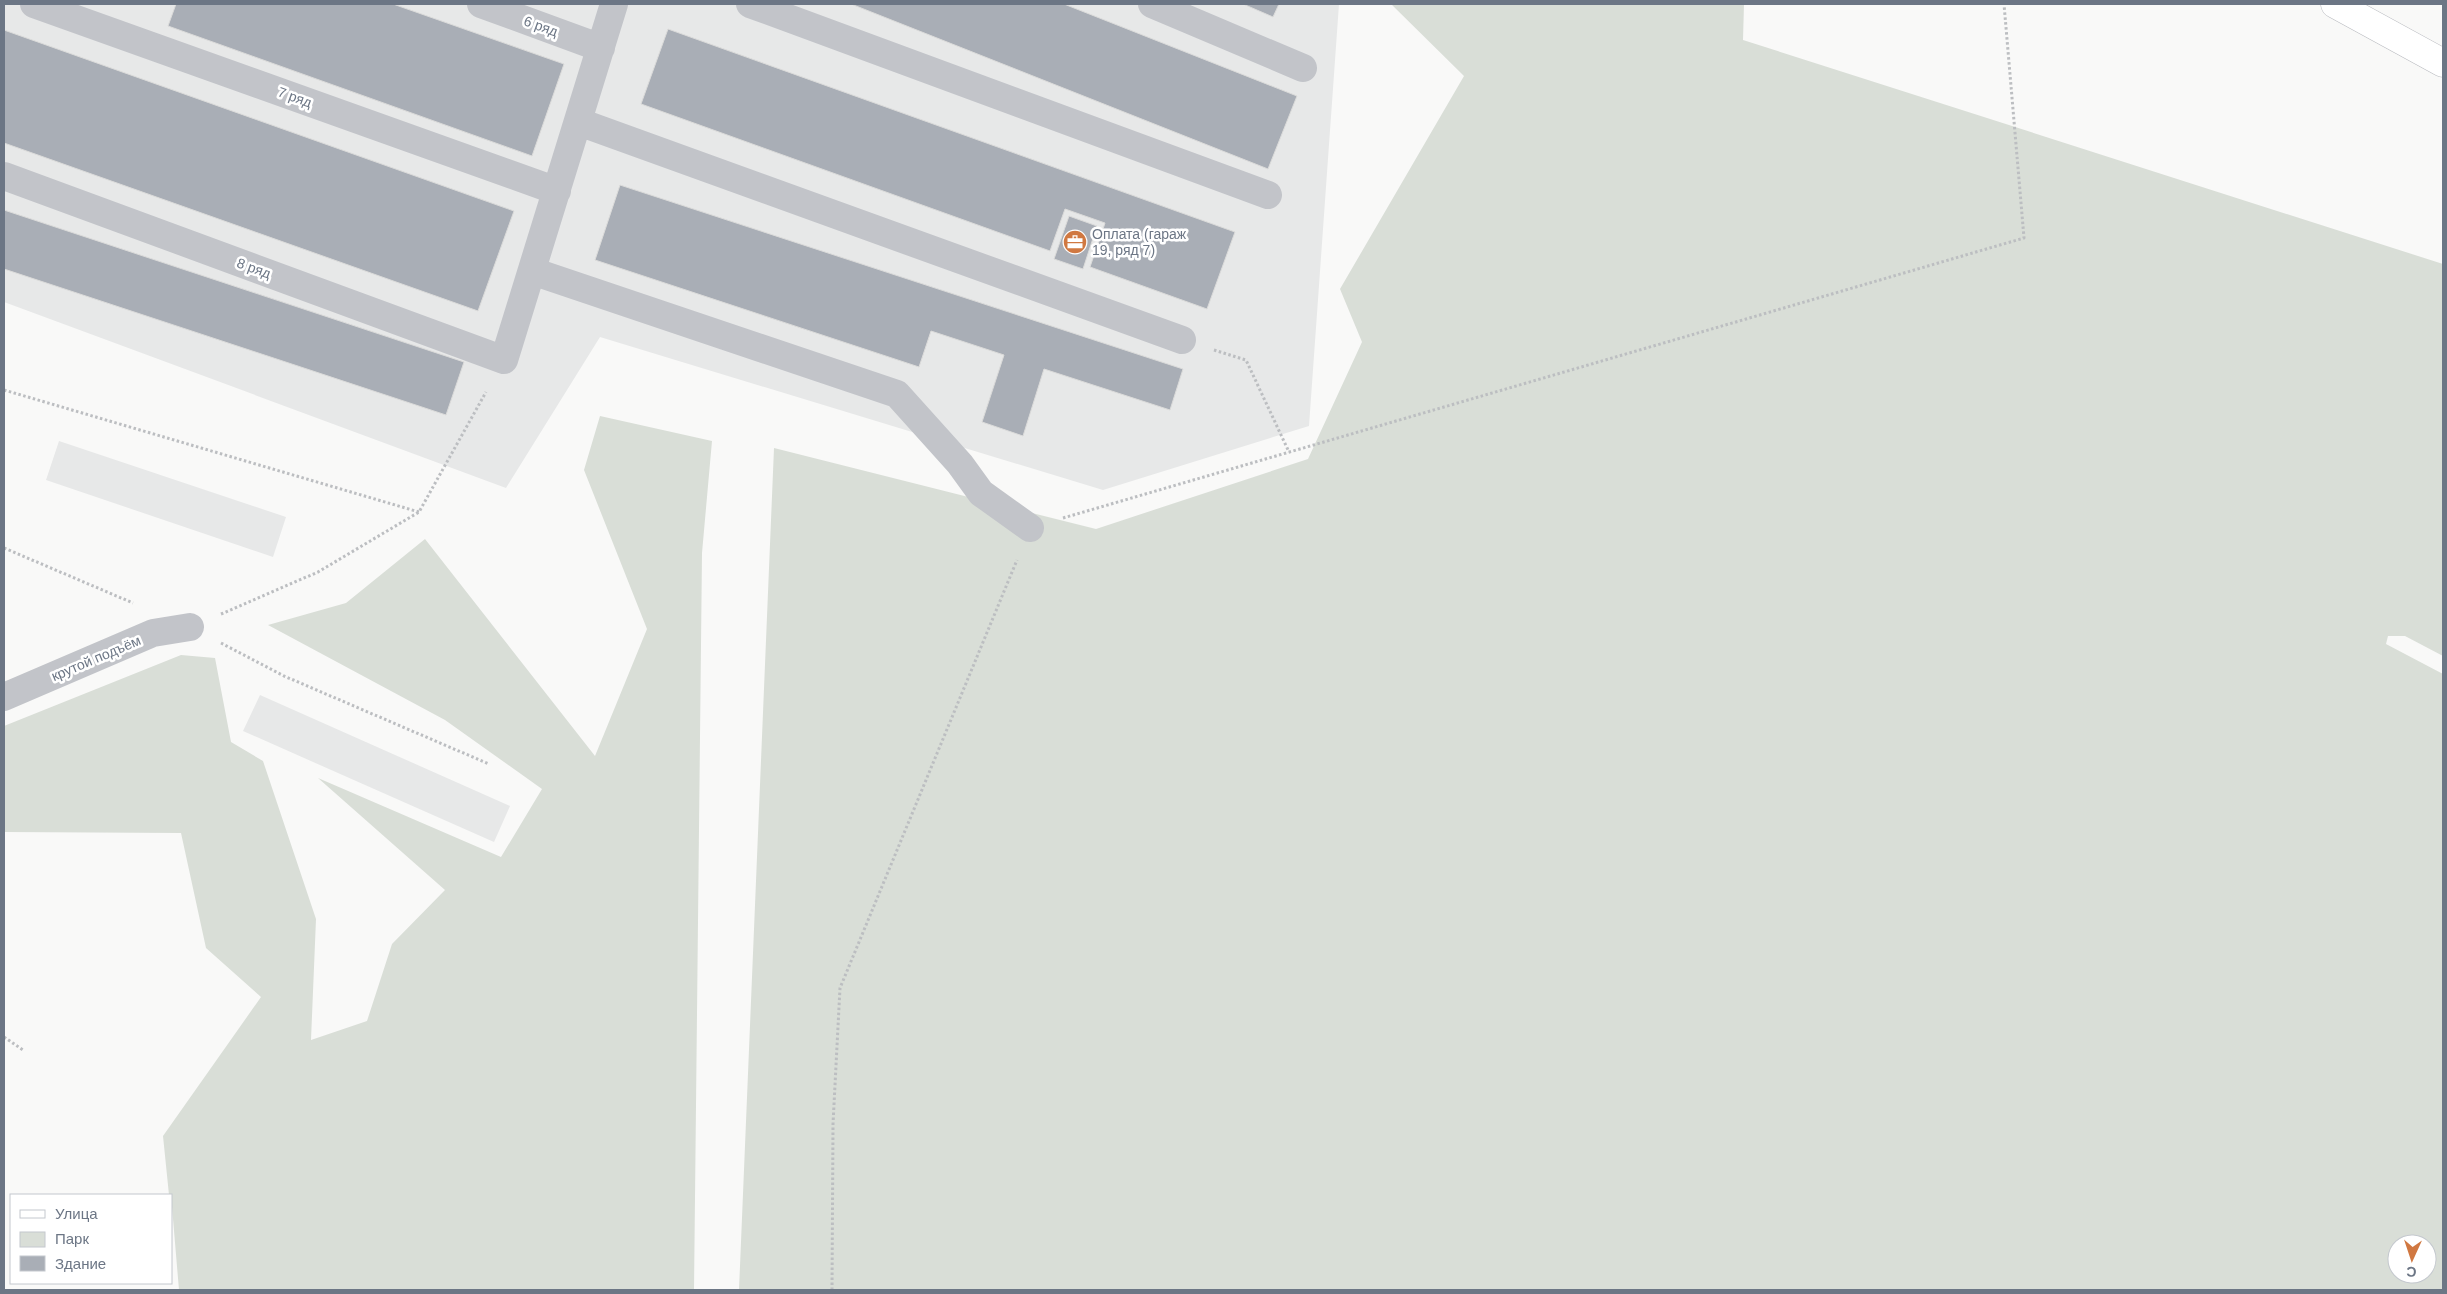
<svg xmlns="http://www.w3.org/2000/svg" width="2447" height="1294" viewBox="0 0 2447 1294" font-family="Arial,sans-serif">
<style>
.built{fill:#e7e8e8}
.green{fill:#d9ded7;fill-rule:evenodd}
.building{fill:#a9aeb6;stroke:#dbdbda}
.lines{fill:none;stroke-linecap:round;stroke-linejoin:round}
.major-casing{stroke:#b8babf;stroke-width:29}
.path{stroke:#bcbec1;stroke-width:3;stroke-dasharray:2.5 2.5;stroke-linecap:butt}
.minor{stroke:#c2c4c9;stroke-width:28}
.major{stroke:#fff;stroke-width:28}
.labels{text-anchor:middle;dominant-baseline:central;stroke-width:5;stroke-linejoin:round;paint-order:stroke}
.street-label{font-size:14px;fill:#6c7685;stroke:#fff}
.poi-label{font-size:14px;fill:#6c7685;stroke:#fff;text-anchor:start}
</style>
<rect width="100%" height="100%" fill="#f9f9f8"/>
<path class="built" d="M4,4H1339L1309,426L1103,490L600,337L506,488L4,302Z
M59,441L286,517L273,557L46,480Z
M260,695L510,806L494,842L243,731Z"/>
<path class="green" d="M1391,4H1744L1743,40L2443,264V656L2405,636H2388L2386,644L2443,674V1290H739L774,448L1096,529L1308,459L1362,342L1340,289L1464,76ZM2397,1244H2427V1274H2397Z
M600,416L712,441L702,553L694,1290H179L171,1195H169L163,1136L261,997L206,948L181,833L4,832V726L181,655L215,658L231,742L263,761L316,919L311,1040L367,1021L392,944L445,890L318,778L501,857L542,789L445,720L268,625L346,603L425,539L595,756L647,629L584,470Z"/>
<path class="building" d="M176,4H393L564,64L532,156L168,26Z
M851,4H1064L1297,96L1268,169Z
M1243,4H1279L1273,17Z
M668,29L1235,232L1207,309L1090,267L1105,223L1065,209L1050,251L641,104Z
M4,30L514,211L478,311L4,143Z
M620,185L1183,369L1170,410L1044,369L1023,436L982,422L1004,355L931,331L919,367L595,260Z
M4,210L464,362L446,415L4,269Z
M1069,216L1097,226L1083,269L1054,259Z"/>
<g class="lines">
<g class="major-casing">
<path id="major" d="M2335,4L2443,63"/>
</g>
<path class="path" d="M1214,350L1246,360L1289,452
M4,390L419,512
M1063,518L2024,238L2004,4
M4,548L133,603
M221,614L318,572L419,512L486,392
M221,643L284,676L489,764
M4,1037L23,1050
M832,1290L833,1124L840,988L1017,560"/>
<path class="minor" d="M34,4L557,191
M481,4L601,48
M750,4L1268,195
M1152,4L1303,68
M579,122L1182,340
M4,176L504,360L614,4
M532,271L897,394L960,464L981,493L1030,528
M4,697L153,633L190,627"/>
<use href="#major" class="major"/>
</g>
<defs>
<g id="office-disc" transform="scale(1.25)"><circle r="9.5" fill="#d07841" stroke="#fff"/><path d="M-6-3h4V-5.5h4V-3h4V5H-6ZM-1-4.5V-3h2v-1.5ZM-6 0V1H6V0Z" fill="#fff"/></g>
</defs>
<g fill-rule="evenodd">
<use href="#office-disc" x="1075" y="242"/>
</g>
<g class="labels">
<g class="street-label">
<text transform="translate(541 26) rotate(20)">6 ряд</text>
<text transform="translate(295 97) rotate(20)">7 ряд</text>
<text transform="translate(254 268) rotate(20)">8 ряд</text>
<text transform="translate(96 658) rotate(-23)">крутой подъём</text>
</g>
<g class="poi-label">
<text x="1092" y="234">Оплата (гараж<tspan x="1092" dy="16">19, ряд 7)</tspan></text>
</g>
</g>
<rect width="2447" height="1294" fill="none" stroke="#6c7685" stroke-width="10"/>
<rect x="10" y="1194" width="162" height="90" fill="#ffffff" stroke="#c4c8ce"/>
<rect x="20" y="1210" width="25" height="8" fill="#ffffff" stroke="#c4c8ce"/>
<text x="55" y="1219" font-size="15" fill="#6c7685">Улица</text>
<rect x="20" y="1232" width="25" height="15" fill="#d9ded7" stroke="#c4c8ce"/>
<text x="55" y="1244" font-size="15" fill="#6c7685">Парк</text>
<rect x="20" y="1256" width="25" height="15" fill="#a9aeb6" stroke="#c4c8ce"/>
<text x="55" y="1269" font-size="15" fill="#6c7685">Здание</text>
<g transform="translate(2412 1259) rotate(183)"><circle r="24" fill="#ffffff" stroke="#c4c8ce"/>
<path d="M0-4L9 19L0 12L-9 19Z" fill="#d07841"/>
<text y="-8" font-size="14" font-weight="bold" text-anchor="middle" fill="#6c7685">С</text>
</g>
</svg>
